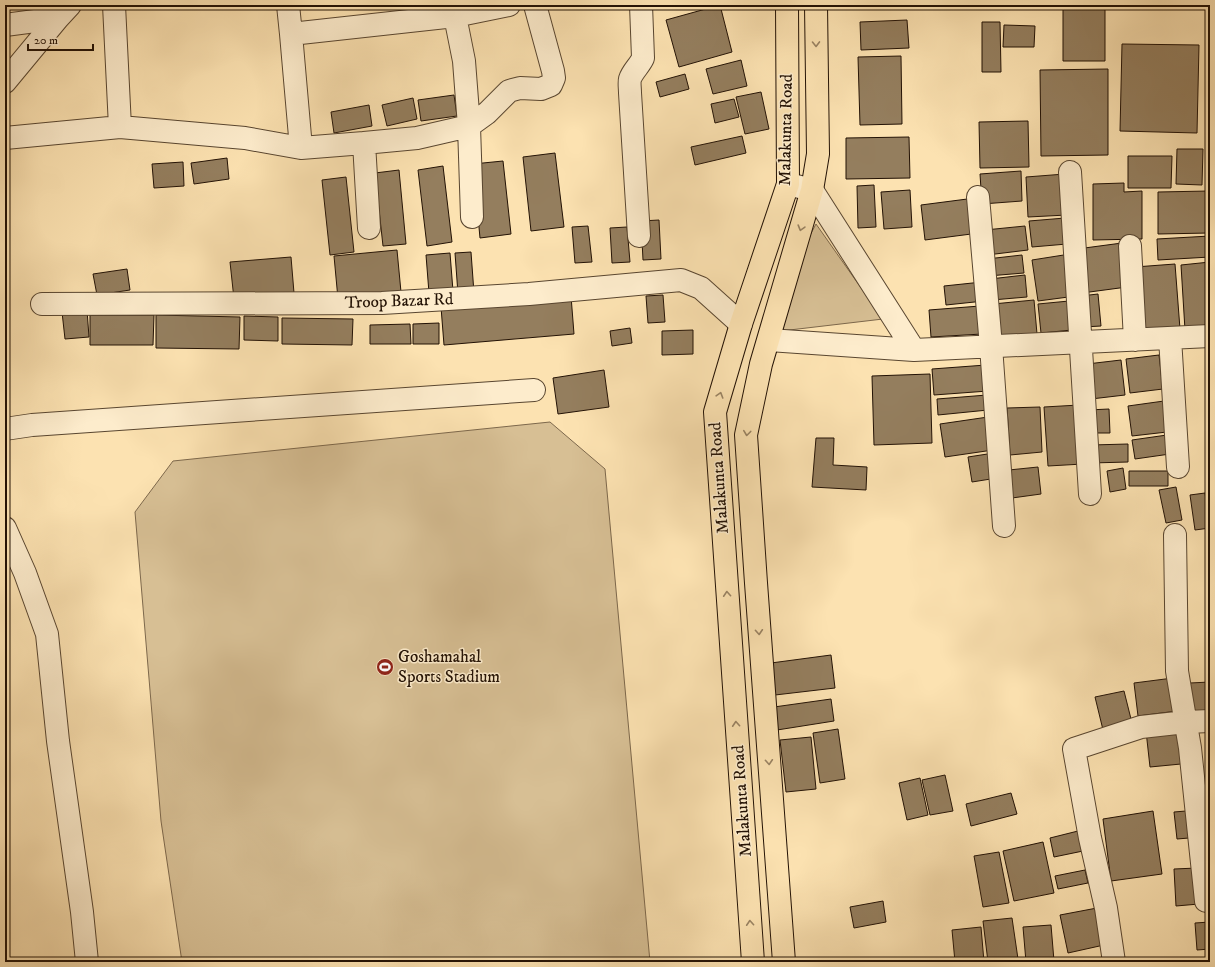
<svg xmlns="http://www.w3.org/2000/svg" width="1215" height="967" viewBox="0 0 1215 967" font-family="'IM FELL DW Pica',serif">
<style>
.green{fill:#d7bf94;stroke:#7d684c}
.building{fill:#947e5e;stroke:#231205}
.lines{fill:none;stroke-linecap:round;stroke-linejoin:round}
.street-casing{stroke:#594630;stroke-width:24}
.primary-casing{stroke:#231205;stroke-width:24}
.street{stroke:#fdeccc;stroke-width:22}
.primary{stroke:#fce2b1;stroke-width:22}
.oneway{stroke:#9a8464}
.labels{text-anchor:middle;dominant-baseline:central;stroke-width:3;stroke-linejoin:round;paint-order:stroke}
.street-label{font-size:17px;fill:#231205;stroke:#fdeccc}
.poi-label{font-size:17px;fill:#231205;stroke:#fdeccc;text-anchor:start}
</style>
<rect width="100%" height="100%" fill="#fce2b1"/>
<filter id="stains"><feTurbulence type="fractalNoise" baseFrequency=".005" numOctaves="4"/><feColorMatrix values="0 0 0 0 .2 0 0 0 0 .09 0 0 0 0 .02 0 0 0 .5 -.17"/></filter>
<radialGradient id="worn" r=".72"><stop offset=".6" stop-color="#630" stop-opacity="0"/><stop offset="1" stop-color="#630" stop-opacity=".3"/></radialGradient>
<path class="green" d="M816,224L883,319L781,331L807,241Z
M550,422L605,469L650,962H182L161,821L135,512L173,461Z"/>
<path class="building" d="M318,5H340L318,8Z
M720,5L732,52L679,67L666,20Z
M1063,5H1105V61H1063Z
M907,20L909,48L861,50L860,22Z
M982,22H1000L1001,72H982Z
M1004,25L1035,26L1034,47H1003Z
M1122,44L1199,45L1197,133L1120,131Z
M901,56L902,124L860,125L858,57Z
M741,60L747,86L713,94L706,69Z
M1108,69V155L1041,156L1040,70Z
M685,74L689,89L660,97L656,82Z
M761,92L769,129L745,134L736,97Z
M454,95L457,116L421,121L418,100Z
M413,98L417,119L387,126L382,105Z
M734,99L739,117L715,123L711,104Z
M369,105L372,126L334,133L331,112Z
M1028,121L1029,167L980,168L979,122Z
M742,136L746,153L695,165L691,147Z
M909,137L910,178L846,179V138Z
M1177,149H1203L1202,185L1176,184Z
M555,153L564,227L531,231L523,157Z
M1128,156H1172L1171,188H1128Z
M227,158L229,179L194,184L191,163Z
M503,161L511,234L480,238L473,164Z
M183,162L184,186L154,188L152,164Z
M443,166L452,242L427,246L418,170Z
M399,170L406,244L383,246L375,173Z
M1021,171L1022,201L982,204L980,174Z
M1065,174L1067,215L1028,217L1026,177Z
M346,177L354,252L330,255L322,180Z
M1124,183V192L1142,191V239L1093,240V184Z
M874,185L876,227L858,228L857,186Z
M910,190L912,227L884,229L881,192Z
M1209,191V233L1158,234V192Z
M975,198L979,233L925,240L921,205Z
M1065,218L1067,244L1032,247L1029,221Z
M659,220L661,259L643,260L641,221Z
M588,226L592,262L575,263L572,227Z
M1025,226L1028,250L987,255L985,230Z
M627,227L630,262L612,263L610,228Z
M1210,236V257L1158,260L1157,239Z
M1122,243L1127,287L1082,293L1077,249Z
M397,250L401,292L338,299L334,256Z
M471,252L474,293L458,294L455,253Z
M450,253L453,291L429,293L426,255Z
M1070,254L1076,296L1038,301L1032,260Z
M1022,255L1024,273L988,276L987,259Z
M291,257L294,293L234,299L230,262Z
M1210,262V328L1185,330L1181,265Z
M1175,264L1180,329L1141,332L1135,267Z
M127,269L130,290L97,295L93,274Z
M1025,275L1027,297L992,300L990,279Z
M982,282L984,301L946,305L944,286Z
M1098,294L1101,326L1083,327L1081,296Z
M663,295L665,322L648,323L646,296Z
M571,296L574,334L444,345L441,307Z
M1034,300L1037,334L996,338L993,304Z
M1069,301L1072,330L1041,333L1038,304Z
M980,306L982,334L931,337L929,310Z
M87,310L89,337L65,339L62,312Z
M90,315H154L153,345H90Z
M156,315L240,317L239,349L156,348Z
M244,316L278,317V341L244,340Z
M282,318L353,319L352,345L282,344Z
M439,323V344H413V324Z
M410,324L411,344H370V325Z
M630,328L632,343L612,346L610,331Z
M693,330V354L662,355V331Z
M1159,355L1163,389L1130,393L1126,359Z
M1121,360L1125,395L1091,399L1087,364Z
M986,365L988,391L934,395L932,369Z
M604,370L609,407L558,414L553,378Z
M930,374L932,443L874,445L872,376Z
M987,395L988,410L938,415L937,399Z
M1207,398H1210V430H1209Z
M1164,401L1167,432L1132,436L1128,406Z
M1079,405L1083,464L1048,466L1044,407Z
M1040,407L1042,452L1010,455L1007,408Z
M1109,409L1110,433H1089L1088,410Z
M988,417L993,450L945,457L940,424Z
M1167,435L1170,454L1135,459L1132,440Z
M816,438H834L833,465L867,467L866,490L812,487Z
M1128,444V462L1091,463V445Z
M994,453L997,478L972,482L968,457Z
M1038,467L1041,494L1012,498L1009,470Z
M1123,468L1126,489L1110,492L1107,471Z
M1129,471H1168V486H1129Z
M1176,487L1182,520L1166,523L1159,490Z
M1205,493L1210,528L1195,530L1190,495Z
M831,655L835,688L775,695L771,663Z
M1173,678L1177,711L1138,716L1134,683Z
M1210,682V718L1193,720L1190,683Z
M1124,691L1133,727L1104,734L1095,697Z
M831,699L834,721L777,730L774,707Z
M1177,728L1181,764L1150,767L1146,731Z
M838,729L845,779L820,783L813,733Z
M811,737L816,789L786,792L780,740Z
M945,775L953,811L930,815L922,780Z
M920,778L928,815L907,820L899,783Z
M1011,793L1017,814L971,826L966,804Z
M1210,793V821H1207L1205,794Z
M1153,811L1162,874L1111,881L1103,819Z
M1186,811L1189,838L1177,839L1174,812Z
M1078,831L1083,851L1054,857L1050,838Z
M1043,842L1054,893L1014,901L1003,851Z
M999,852L1009,903L983,907L974,856Z
M1197,868L1199,904L1176,906L1174,869Z
M1085,870L1088,883L1058,889L1055,876Z
M883,901L886,922L854,928L850,907Z
M1097,908L1104,945L1068,953L1060,915Z
M1012,918L1018,959L988,962L983,921Z
M1210,922V949L1197,950L1195,923Z
M1051,925L1054,961L1026,962L1023,927Z
M981,927L984,962H955L952,930Z"/>
<g class="lines">
<g class="street-casing">
<path id="street" d="M288,5L291,34
M455,16L509,5
M5,25L58,18
M5,82L58,18L70,5
M469,126L487,113L509,91L520,88L541,89L551,85L554,78L553,71L535,5
M120,127L245,138L301,148L364,143L369,228
M5,138L120,127L114,5
M364,143L417,138L469,126L472,217
M301,148L291,34L455,16L464,61L469,126
M1070,172L1090,494
M788,184L812,190L914,350
M978,197L991,346L1004,526
M639,236L630,93C630,88 629,83 630,79C632,72 640,65 643,58L641,5
M1130,246L1135,340
M42,304L382,303L529,294L681,280L701,288L741,324
M1170,338L1178,467
M769,340L914,350L1210,336
M5,429L32,425L534,390
M5,528L25,573L47,634L58,741L82,912L87,962
M1175,535L1177,671L1190,748L1206,901
M1114,962L1106,908L1090,838L1074,749L1141,727L1186,722L1210,721"/>
</g>
<g class="primary-casing">
<path id="primary" d="M753,962L715,412L741,324L788,184L787,5
M784,962L756,583L746,435L761,364L812,190L818,154L816,5"/>
</g>
<use href="#street" class="street"/>
<use href="#primary" class="primary"/>
</g>
<defs><path id="oneway-chevron" d="M-2-3.5L2.5 0L-2 3.5" fill="none" stroke-width="1.6" stroke-linecap="round" stroke-linejoin="round"/></defs>
<g class="oneway">
<use href="#oneway-chevron" transform="translate(816 44) rotate(89)"/>
<use href="#oneway-chevron" transform="translate(801 228) rotate(106)"/>
<use href="#oneway-chevron" transform="translate(720 395) rotate(-73)"/>
<use href="#oneway-chevron" transform="translate(747 433) rotate(97)"/>
<use href="#oneway-chevron" transform="translate(727 594) rotate(-94)"/>
<use href="#oneway-chevron" transform="translate(759 632) rotate(86)"/>
<use href="#oneway-chevron" transform="translate(736 724) rotate(-94)"/>
<use href="#oneway-chevron" transform="translate(769 762) rotate(86)"/>
<use href="#oneway-chevron" transform="translate(750 923) rotate(-94)"/>
</g>
<defs>
<g id="stadium-disc" transform="scale(0.9)"><circle r="9.5" fill="#8f2418" stroke="#fdeccc"/><path d="M0-5a6.5 5 0 1 0 0 10a6.5 5 0 1 0 0-10ZM-3.5-1.8h7v3.6h-7Z" fill="#fff"/></g>
</defs>
<g fill-rule="evenodd">
<use href="#stadium-disc" x="385" y="667"/>
</g>
<g class="labels">
<g class="street-label">
<text transform="translate(786 130) rotate(-89)">Malakunta Road</text>
<text transform="translate(399 301) rotate(-2)">Troop Bazar Rd</text>
<text transform="translate(719 478) rotate(-94)">Malakunta Road</text>
<text transform="translate(742 801) rotate(-94)">Malakunta Road</text>
</g>
<g class="poi-label">
<text x="398" y="657">Goshamahal<tspan x="398" dy="20">Sports Stadium</tspan></text>
</g>
</g>
<rect width="1215" height="967" fill="none" stroke="#fce2b1" stroke-width="20"/>
<rect x="6" y="6" width="1203" height="955" fill="none" stroke="#231205" stroke-width="2"/>
<rect x="10" y="10" width="1195" height="947" fill="none" stroke="#231205"/>
<path d="M28 44v6h65v-6" fill="none" stroke="#231205" stroke-width="2"/>
<text x="34" y="44" font-size="12" fill="#231205" stroke="#fdeccc" stroke-width="3" paint-order="stroke">20 m</text>
<rect width="100%" height="100%" filter="url(#stains)"/>
<rect width="100%" height="100%" fill="url(#worn)"/>
</svg>
